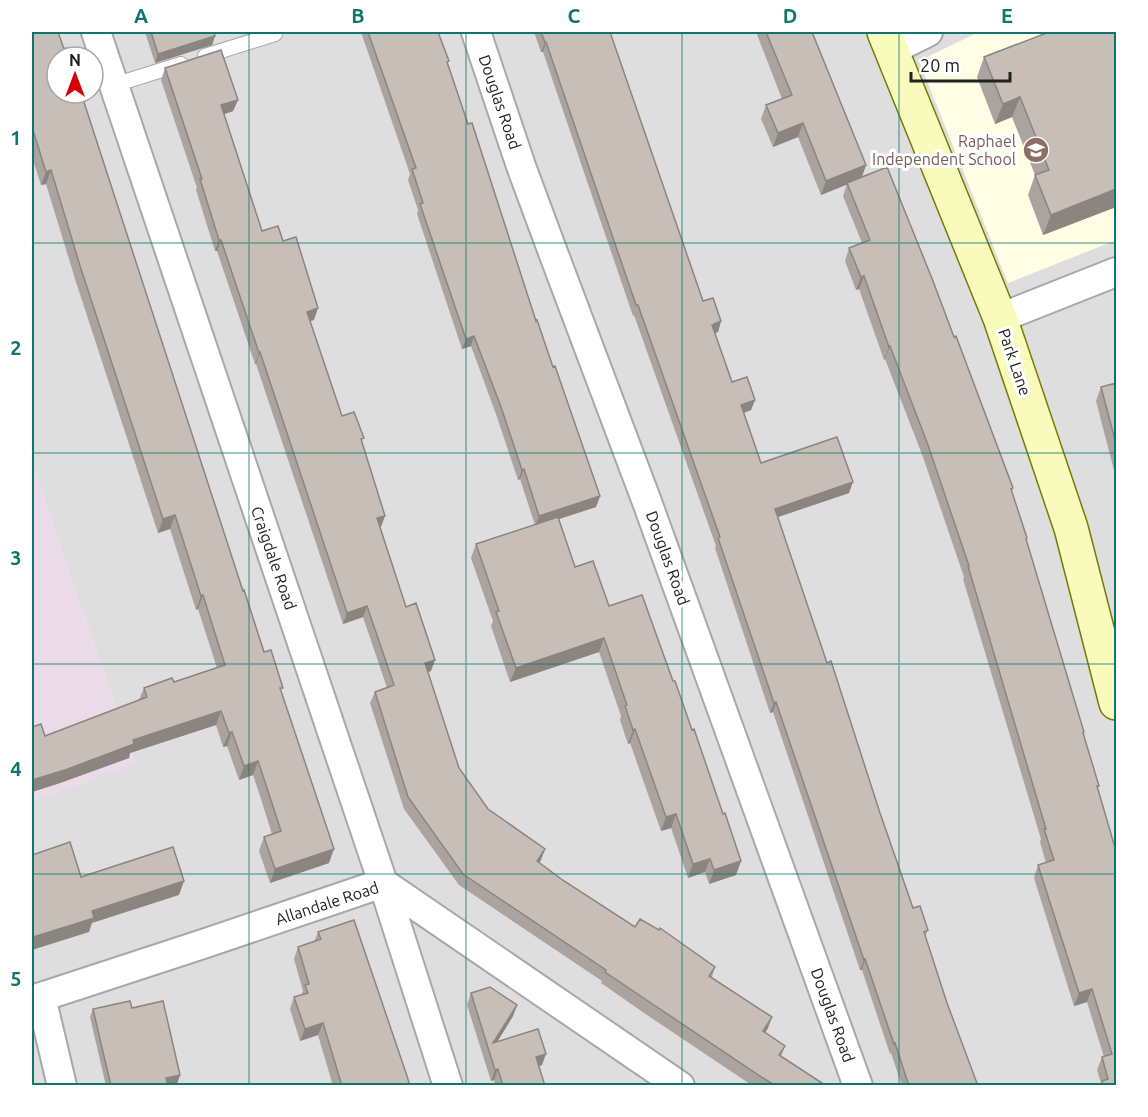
<svg xmlns="http://www.w3.org/2000/svg" width="1148" height="1117" viewBox="0 0 1148 1117" font-family="Ubuntu,sans-serif">
<style>
.residential{fill:#dfdede;fill-rule:evenodd}
.industrial{fill:#ebdae8}
.education{fill:#fffee4}
.lines{fill:none;stroke-linecap:round;stroke-linejoin:round}
.lane-casing{stroke:#a8a8a8;stroke-width:16}
.street-casing{stroke:#a8a8a8;stroke-width:32}
.secondary-casing{stroke:#737d03;stroke-width:36}
.lane{stroke:#fff;stroke-width:14}
.street{stroke:#fff;stroke-width:28}
.secondary{stroke:#f9fbbd;stroke-width:33}
.wall{fill:#aba39d}
.shaded-wall{fill:#8b8580}
.building{fill:#c7beb7;stroke:#8b8580;stroke-width:1.5}
.grid{fill:none;stroke:#0f766e;stroke-width:1.5;stroke-opacity:0.55}
.labels{text-anchor:middle;dominant-baseline:central;stroke-width:6;stroke-linejoin:round;paint-order:stroke}
.street-label{font-size:16px;fill:#212121;stroke:#fff}
.education-label{font-size:16px;fill:#785e54;stroke:#fff;text-anchor:end}
.neatline{fill:none;stroke:#0f766e;stroke-width:2}
.grid-label{font-size:20px;text-anchor:middle;font-weight:bold;fill:#0f766e}
</style>
<rect width="100%" height="100%" fill="#f2eee8"/>
<path class="residential" d="M32,32H979L920,61L1008,283L1116,240V1085H32V801L135,764L32,463ZM57,57H93V93H57Z"/>
<path class="industrial" d="M32,463L135,765L32,801Z"/>
<path class="education" d="M979,32H1116V240L1008,283L919,61Z"/>
<g class="lines">
<g class="lane-casing">
<path id="lane" d="M205,56L275,34
M114,85L181,64"/>
</g>
<g class="street-casing">
<path id="street" d="M96,32L383,883L448,1086
M476,32L521,166L551,247L647,502L858,1086
M892,50L928,32
M1000,318L1116,272
M41,997L62,1086
M32,1000L203,944L383,883L680,1086"/>
</g>
<g class="secondary-casing">
<path id="secondary" d="M884,32L1000,318L1071,528L1116,703"/>
</g>
<use href="#lane" class="lane"/>
<use href="#street" class="street"/>
<use href="#secondary" class="secondary"/>
</g>
<path class="wall" d="M32,32L243,591L264,652L281,692L329,863L270,883L259,851L264,837L272,834L261,799L253,775L239,780L227,746L223,747L216,725L130,753L129,758L60,783L32,792V727L45,736L139,700L144,688L174,682L217,668L198,609L196,610L170,529L158,533L76,282L46,184L41,185L32,157Z
M145,32H214L215,36L212,45L155,63Z
M361,32H438L448,64L527,296L600,496L596,507L558,519L575,567L673,681L692,730L741,861L736,875L709,884L705,872L688,878L671,828L661,831L630,743L628,744L620,720L621,716L599,652L510,682L491,626L493,621L471,558L476,544L535,525L520,479L518,480L497,417L471,346L462,349L417,214L418,210L408,180L410,174Z
M534,32H610L703,301L721,321L718,332L715,333L732,382L755,400L751,410L744,413L761,463L849,493L778,517L827,663L913,908L928,930L925,937L947,1003L978,1086H902L891,1053L890,1054L862,970H860L773,712L770,713L715,548L716,546L634,315L633,316L543,52H541Z
M756,32H812L866,165L862,177L954,337L1013,488L1012,491L1084,735L1098,788L1116,1086H1100L1101,1083L1097,1070L1102,1057H1104L1087,1002L1074,1006L1034,878L1038,865L1046,863L1040,842L1041,839L963,579L964,577L923,457L885,359L884,360L859,289L856,290L845,261L849,248L862,243L843,196L847,184L821,195L798,137L773,147L761,119L766,105L782,99Z
M984,57L1116,207L1043,235L1028,195L1035,175L1012,117L995,124L977,77Z
M165,68L238,100L233,111L224,114L262,231L283,241L314,320L310,321L342,416L362,443L381,527H380L406,607L431,671L428,672L459,768L488,809L545,849L539,863L564,881L635,927L715,967L712,977L768,1028L765,1033L785,1046L781,1057L822,1083L821,1086H753L647,1015L601,983L602,981L459,885L404,809L370,703L375,692L387,688L363,617L343,624L256,364H255L217,251H215L196,190L197,188L161,80Z
M1116,383V478L1096,401L1101,387Z
M318,932L410,1086H333L318,1035L300,1041L290,1009L294,997L301,995L303,991L294,959L298,947L314,942Z
M471,993L517,1005L513,1016L497,1042L542,1065L539,1066L545,1086H495L494,1080L491,1081L467,1005Z
M93,1009L180,1075L177,1084L170,1086H106L90,1017Z"/>
<path class="shaded-wall" d="M215,36L212,45L155,63L158,54Z
M545,42H546L543,52H541Z
M1020,97L1012,117L995,124L1003,104Z
M238,100L233,111L217,117L221,105Z
M803,123L798,137L773,147L778,133Z
M866,165L861,179L821,195L826,181Z
M51,170L46,184L41,185L46,172Z
M1116,189V207L1043,235L1051,215Z
M219,240H221L217,251H215Z
M864,276L859,289L856,290L861,277Z
M318,308L314,320L303,323L307,312Z
M721,321L718,332L709,335L712,325Z
M474,336L471,346L462,349L466,339Z
M890,346L885,359L884,360L889,347Z
M260,352L256,364H255L259,353Z
M755,400L751,410L737,415L741,405Z
M524,469L520,479L518,480L522,470Z
M853,482L849,493L772,519L775,509Z
M600,496L596,507L535,527L539,516Z
M175,515L170,529L158,533L163,519Z
M385,516L381,527L373,530L377,518Z
M203,595L198,609L196,610L201,596Z
M367,606L363,617L343,624L347,613Z
M604,638L599,652L510,682L516,668Z
M435,660L431,671L421,675L425,663Z
M776,702L773,712L770,713L774,703Z
M221,711L216,725L130,753L129,758L60,783L32,792V780L133,740Z
M635,729L630,743L628,744L633,730Z
M232,732L227,746L223,747L229,733Z
M258,761L253,775L239,780L244,766Z
M676,814L671,828L661,831L666,817Z
M334,849L329,863L270,883L275,869Z
M545,849L541,860L533,873L537,861Z
M710,859L705,872L688,878L693,864Z
M741,861L736,875L709,884L714,870Z
M184,881L179,895L92,923L89,932L32,950V940L33,937L92,911Z
M865,959L862,970H860L864,960Z
M1092,989L1087,1002L1074,1006L1079,993Z
M517,1005L513,1016L489,1055L493,1043Z
M772,1017L768,1028L759,1042L763,1031Z
M323,1023L318,1035L300,1041L305,1029Z
M546,1054L542,1065L531,1069L536,1057Z
M498,1069L494,1080L491,1081L495,1070Z
M180,1075L177,1084L164,1086L166,1078Z"/>
<path class="building" d="M32,32H58L64,49L66,48L69,57H57V93H81L243,591L244,590L264,652L271,650L283,688H280L334,849L275,869L264,837L281,831L266,785L258,761L244,766L232,732L229,733L221,711L133,740L134,744L65,770L32,780V727L41,724L45,736L147,697L144,688L172,678L174,682L225,665L203,595L201,596L175,515L163,519L81,269L51,170L46,172L32,127Z
M151,32H214L215,36L158,54Z
M368,32H438L449,61L447,62L468,124L472,123L536,321L537,320L553,367L555,366L600,496L539,516L524,469L522,470L501,407L474,336L466,339L420,204L423,203L412,169L416,168Z
M541,32H610L703,301L713,298L721,321L712,325L732,382L747,377L755,400L741,405L761,463L837,437L853,482L775,509L827,663L831,661L880,813L913,908L920,906L928,930L924,932L947,1003L978,1086H909L895,1043L894,1044L865,959L864,960L776,702L774,703L718,538L720,537L638,305H636L546,42H545Z
M766,32H812L866,165L826,181L803,123L778,133L766,105L792,95Z
M1049,32H1116V189L1051,215L1035,175L1049,170L1020,97L1003,104L984,57Z
M221,50L238,100L221,105L262,231L278,226L283,241L296,237L318,308L307,312L342,416L354,412L364,438L361,439L385,516L377,518L406,607L416,603L435,660L425,663L459,768L488,809L545,849L537,861L564,881L635,927L640,919L659,930L660,928L715,967L709,976L772,1017L763,1031L785,1046L779,1055L822,1083L820,1086H776L763,1078L651,1003L605,972L606,970L463,874L408,797L375,692L394,685L381,647L367,606L347,613L260,352L259,353L221,240H219L200,179H202L165,68Z
M887,167L933,281L954,337L956,336L1013,488L1011,489L1027,538L1026,539L1084,732L1083,733L1099,786H1097L1116,851V1086H1103L1102,1081L1108,1079L1102,1057L1112,1054L1092,989L1079,993L1038,865L1054,860L1044,829H1046L968,566H969L928,445L890,346L889,347L864,276L861,277L849,248L870,240L847,183Z
M1116,383V444L1101,387Z
M558,517L575,567L593,561L609,606L642,595L673,681H675L692,730L694,729L723,814L725,813L741,861L714,870L710,859L693,864L676,814L666,817L635,729L633,730L625,706L627,705L604,638L516,668L496,612L499,611L476,544Z
M70,842L81,877L173,847L184,881L92,911L94,918L33,937V939L32,940V855Z
M354,920L407,1076L410,1086H342L323,1023L305,1029L294,997L308,993L305,985L309,984L298,947L321,939L318,932Z
M490,987L517,1005L493,1043L538,1029L546,1054L536,1057L545,1086H503L498,1069L495,1070L471,993Z
M130,1001L132,1008L163,1001L180,1075L166,1078L168,1086H111L93,1009Z"/>
<path class="grid" d="M249,32V1086M466,32V1086M682,32V1086M899,32V1086M32,243H1116M32,453H1116M32,664H1116M32,874H1116"/>
<defs>
<g id="school-disc" transform="scale(1.35)"><circle r="9.5" fill="#8d6e63" stroke="#fff"/><path d="M0-5L7-2L0 1L-7-2ZM-4 1L0 2.5L4 1V4Q0 6-4 4Z" fill="#fff"/></g>
</defs>
<g fill-rule="evenodd">
<use href="#school-disc" x="1036" y="150"/>
</g>
<g class="labels">
<g class="street-label">
<text transform="translate(500 102) rotate(71)">Douglas Road</text>
<text transform="translate(1015 362) rotate(71)">Park Lane</text>
<text transform="translate(274 558) rotate(71)">Craigdale Road</text>
<text transform="translate(668 558) rotate(70)">Douglas Road</text>
<text transform="translate(327 903) rotate(-18)">Allandale Road</text>
<text transform="translate(833 1015) rotate(70)">Douglas Road</text>
</g>
<g class="education-label">
<text x="1016" y="141">Raphael<tspan x="1016" dy="18">Independent School</tspan></text>
</g>
</g>
<rect width="1148" height="1117" fill="none" stroke="#ffffff" stroke-width="66"/>
<g transform="translate(75 75)"><circle r="28" fill="#ffffff" stroke="#a6a6a6" stroke-width="1.5"/>
<path d="M0-4.5L10 22L0 15L-10 22Z" fill="#d30005"/>
<text y="-9" font-size="16" font-weight="bold" text-anchor="middle" fill="#212121">N</text>
</g>
<path d="M911 72v9h99v-9" fill="none" stroke="#212121" stroke-width="3"/>
<text x="920" y="72" font-size="18" fill="#212121" stroke="#ffffff" stroke-width="4.5" paint-order="stroke">20 m</text>
<rect x="33" y="33" width="1082" height="1051" class="neatline"/>
<g class="grid-label">
<text x="141" y="23">A</text>
<text x="358" y="23">B</text>
<text x="574" y="23">C</text>
<text x="790" y="23">D</text>
<text x="1007" y="23">E</text>
<text x="16" y="145">1</text>
<text x="16" y="355">2</text>
<text x="16" y="565">3</text>
<text x="16" y="776">4</text>
<text x="16" y="986">5</text>
</g>
</svg>
